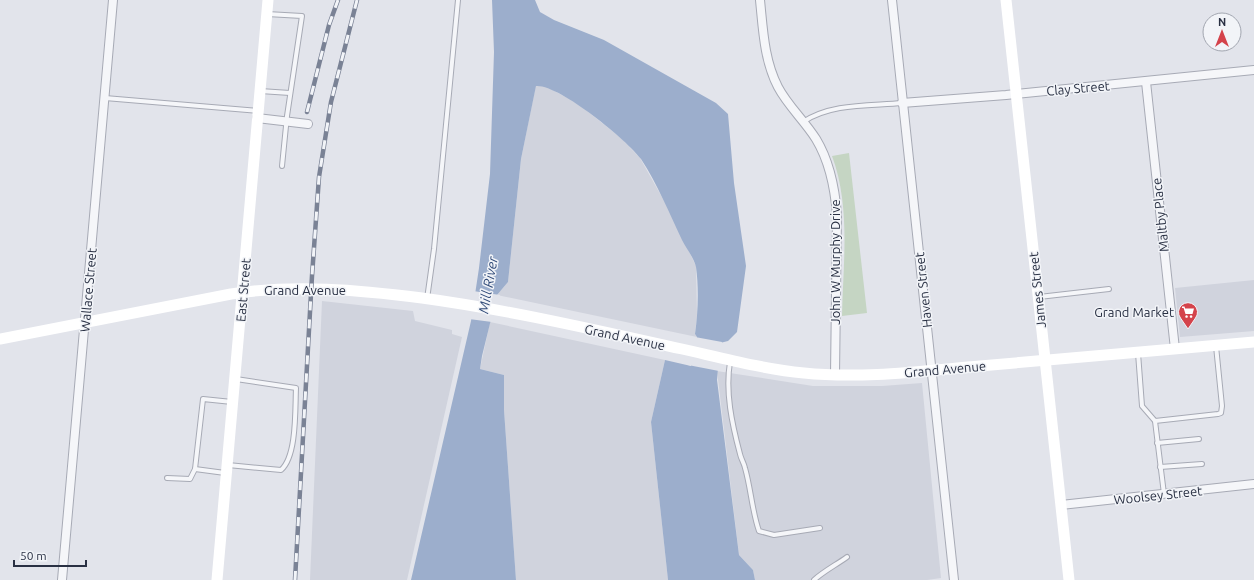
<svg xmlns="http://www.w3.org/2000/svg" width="1254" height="580" font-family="Ubuntu,sans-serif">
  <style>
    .built { fill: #d0d3dd }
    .green { fill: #c5d5c3 }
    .water { fill: #9caecc }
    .pier { fill: #e2e4eb }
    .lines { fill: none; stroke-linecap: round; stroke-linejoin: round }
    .lane-casing { stroke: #a7aab5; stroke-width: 6 }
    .street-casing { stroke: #a7aab5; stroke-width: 10 }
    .lane { stroke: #f5f6f9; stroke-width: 4 }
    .street { stroke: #f5f6f9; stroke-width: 8 }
    .secondary { stroke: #fff; stroke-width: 11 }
    .rail-casing { stroke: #7a8295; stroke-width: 4.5 }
    .rail { stroke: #f2f4f8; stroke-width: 3; stroke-dasharray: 9; stroke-linecap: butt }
    .labels { text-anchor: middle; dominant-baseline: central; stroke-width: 3; stroke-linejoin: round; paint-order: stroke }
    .street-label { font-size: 13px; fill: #293043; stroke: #f2f4f8 }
    .poi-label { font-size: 13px; fill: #293043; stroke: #f2f4f8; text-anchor: end }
    .water-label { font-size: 14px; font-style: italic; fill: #314b79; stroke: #f2f4f8 }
  </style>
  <rect width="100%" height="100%" fill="#e2e4eb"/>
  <!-- built -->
  <g class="built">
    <polygon points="536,85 543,85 577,103 621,138 640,158 668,208 696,266 697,315 695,334 697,337 497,295 508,282 521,159"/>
    <polygon points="1254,280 1254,331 1180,337 1175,288"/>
    <polygon points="322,301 413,311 415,321 452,330 452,334 462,337 407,580 310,580"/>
    <polygon points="490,322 665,360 651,422 668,580 516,580 504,410 504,375 480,369"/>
    <polygon points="717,371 813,386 882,386 922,383 941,578 927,580 755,580 753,570 739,555"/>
  </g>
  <!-- green -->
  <path class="green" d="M849,153L867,313L842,316C843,263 851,207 832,156Z"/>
  <!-- water -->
  <path class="water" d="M492,0H535L540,12L554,20L604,40L716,103L728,114L734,183L746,266L737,332L728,341L720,343L717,380L739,555L753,570L755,580H668L651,422L665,360L691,366L697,337L695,334C698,313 699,288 696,267C694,258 686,248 682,240C669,213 658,185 641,159C627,140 559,84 536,86L521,159L508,282L497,295L482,356L480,369L504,375V410L516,580H411L471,321L479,268L490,174L494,52Z"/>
  <!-- pier -->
  <g class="pier">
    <polygon points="473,291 500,295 492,322 469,319"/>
    <polygon points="695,337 722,342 719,371 688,365"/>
  </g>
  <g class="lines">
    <!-- lane casing -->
    <g class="lane-casing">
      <g id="lane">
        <polyline points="267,14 302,16 287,116 282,166"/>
        <polyline points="260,91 290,93"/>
        <polyline points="105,98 258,111"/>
        <path d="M803,122C831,103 870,106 902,103"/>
        <polyline points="1039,297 1109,289"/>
        <polyline points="427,299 434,249 458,0"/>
        <polyline points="1138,353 1142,406 1155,421 1218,414 1221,413 1222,406 1216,346"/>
        <path d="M730,362C725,392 732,424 740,454C741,459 744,463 745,468C751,489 752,511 759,531L774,535L820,528"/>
        <polyline points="1155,421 1164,494"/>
        <polyline points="1157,443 1199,439"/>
        <path d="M228,465L281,470C297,456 295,410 296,388L236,379"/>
        <polyline points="1160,467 1202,464"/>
        <polyline points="195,469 225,473"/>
        <polyline points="167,478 190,479 195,469 203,399 232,402"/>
        <path d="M814,580C824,571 836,565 847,557"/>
      </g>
    </g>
    <!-- street casing -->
    <g class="street-casing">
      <g id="street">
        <path d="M760,0C763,29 764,60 778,87C788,106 804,120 816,139C830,162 835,189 837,215L835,375"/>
        <polyline points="892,0 954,580"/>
        <polyline points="1146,82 1175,349"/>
        <polyline points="902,103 1006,95 1254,70"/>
        <polyline points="257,118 308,124"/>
        <polyline points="1061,505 1254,484"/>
        <polyline points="62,580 113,0"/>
      </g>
    </g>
    <!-- lane -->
    <use href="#lane" class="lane"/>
    <!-- street -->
    <use href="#street" class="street"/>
    <!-- secondary -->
    <g class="secondary">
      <polyline points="1006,0 1069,580"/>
      <path d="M0,339L231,294C294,284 359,290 422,298C510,310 595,330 682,349C722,358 763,369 804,373C862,379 922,371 980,366C1071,358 1163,350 1254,342"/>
      <polyline points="217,580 268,0"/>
    </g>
    <!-- rail casing -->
    <g class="rail-casing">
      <g id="rail">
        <polyline points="307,112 329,25 338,0"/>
        <polyline points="295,580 312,276 319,177 331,102 357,0"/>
      </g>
    </g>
    <!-- rail -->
    <use href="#rail" class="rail"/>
  </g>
  <!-- icons -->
  <defs>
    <g id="supermarket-pin" transform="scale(1)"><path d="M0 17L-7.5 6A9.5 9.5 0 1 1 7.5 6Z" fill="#d4434b" stroke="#f2f4f8"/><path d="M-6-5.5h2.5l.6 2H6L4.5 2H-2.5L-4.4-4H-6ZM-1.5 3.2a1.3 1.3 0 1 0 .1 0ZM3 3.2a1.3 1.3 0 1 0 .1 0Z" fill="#fff"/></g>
  </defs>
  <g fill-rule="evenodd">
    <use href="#supermarket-pin" x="1188" y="312"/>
  </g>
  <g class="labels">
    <!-- street labels -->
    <g class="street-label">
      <text transform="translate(1078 88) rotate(-5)">Clay Street</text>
      <text transform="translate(1160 215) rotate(-96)">Maltby Place</text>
      <text transform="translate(835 262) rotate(-90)">John W Murphy Drive</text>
      <text transform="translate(88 290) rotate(-85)">Wallace Street</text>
      <text transform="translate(243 290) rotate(-85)">East Street</text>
      <text x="305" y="290">Grand Avenue</text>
      <text transform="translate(923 290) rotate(-96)">Haven Street</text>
      <text transform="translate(1037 290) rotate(-96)">James Street</text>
      <text transform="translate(625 337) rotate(12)">Grand Avenue</text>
      <text transform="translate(945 369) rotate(-5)">Grand Avenue</text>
      <text transform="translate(1158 495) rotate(-6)">Woolsey Street</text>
    </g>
    <!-- poi labels -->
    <g class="poi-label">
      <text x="1174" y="312">Grand Market</text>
    </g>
    <!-- water labels -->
    <g class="water-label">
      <text transform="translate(488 285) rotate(-80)">Mill River</text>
    </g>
  </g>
  <!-- north arrow -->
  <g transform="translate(1222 32)"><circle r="19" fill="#f2f4f8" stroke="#a2a6b0"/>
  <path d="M0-3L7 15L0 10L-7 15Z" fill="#d4434b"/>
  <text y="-6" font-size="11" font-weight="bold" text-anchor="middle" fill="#293043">N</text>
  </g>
  <!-- scale -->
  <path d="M14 560v6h72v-6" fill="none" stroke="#293043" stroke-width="2"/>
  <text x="20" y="560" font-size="12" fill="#293043" stroke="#f2f4f8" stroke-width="3" paint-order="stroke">50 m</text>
</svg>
